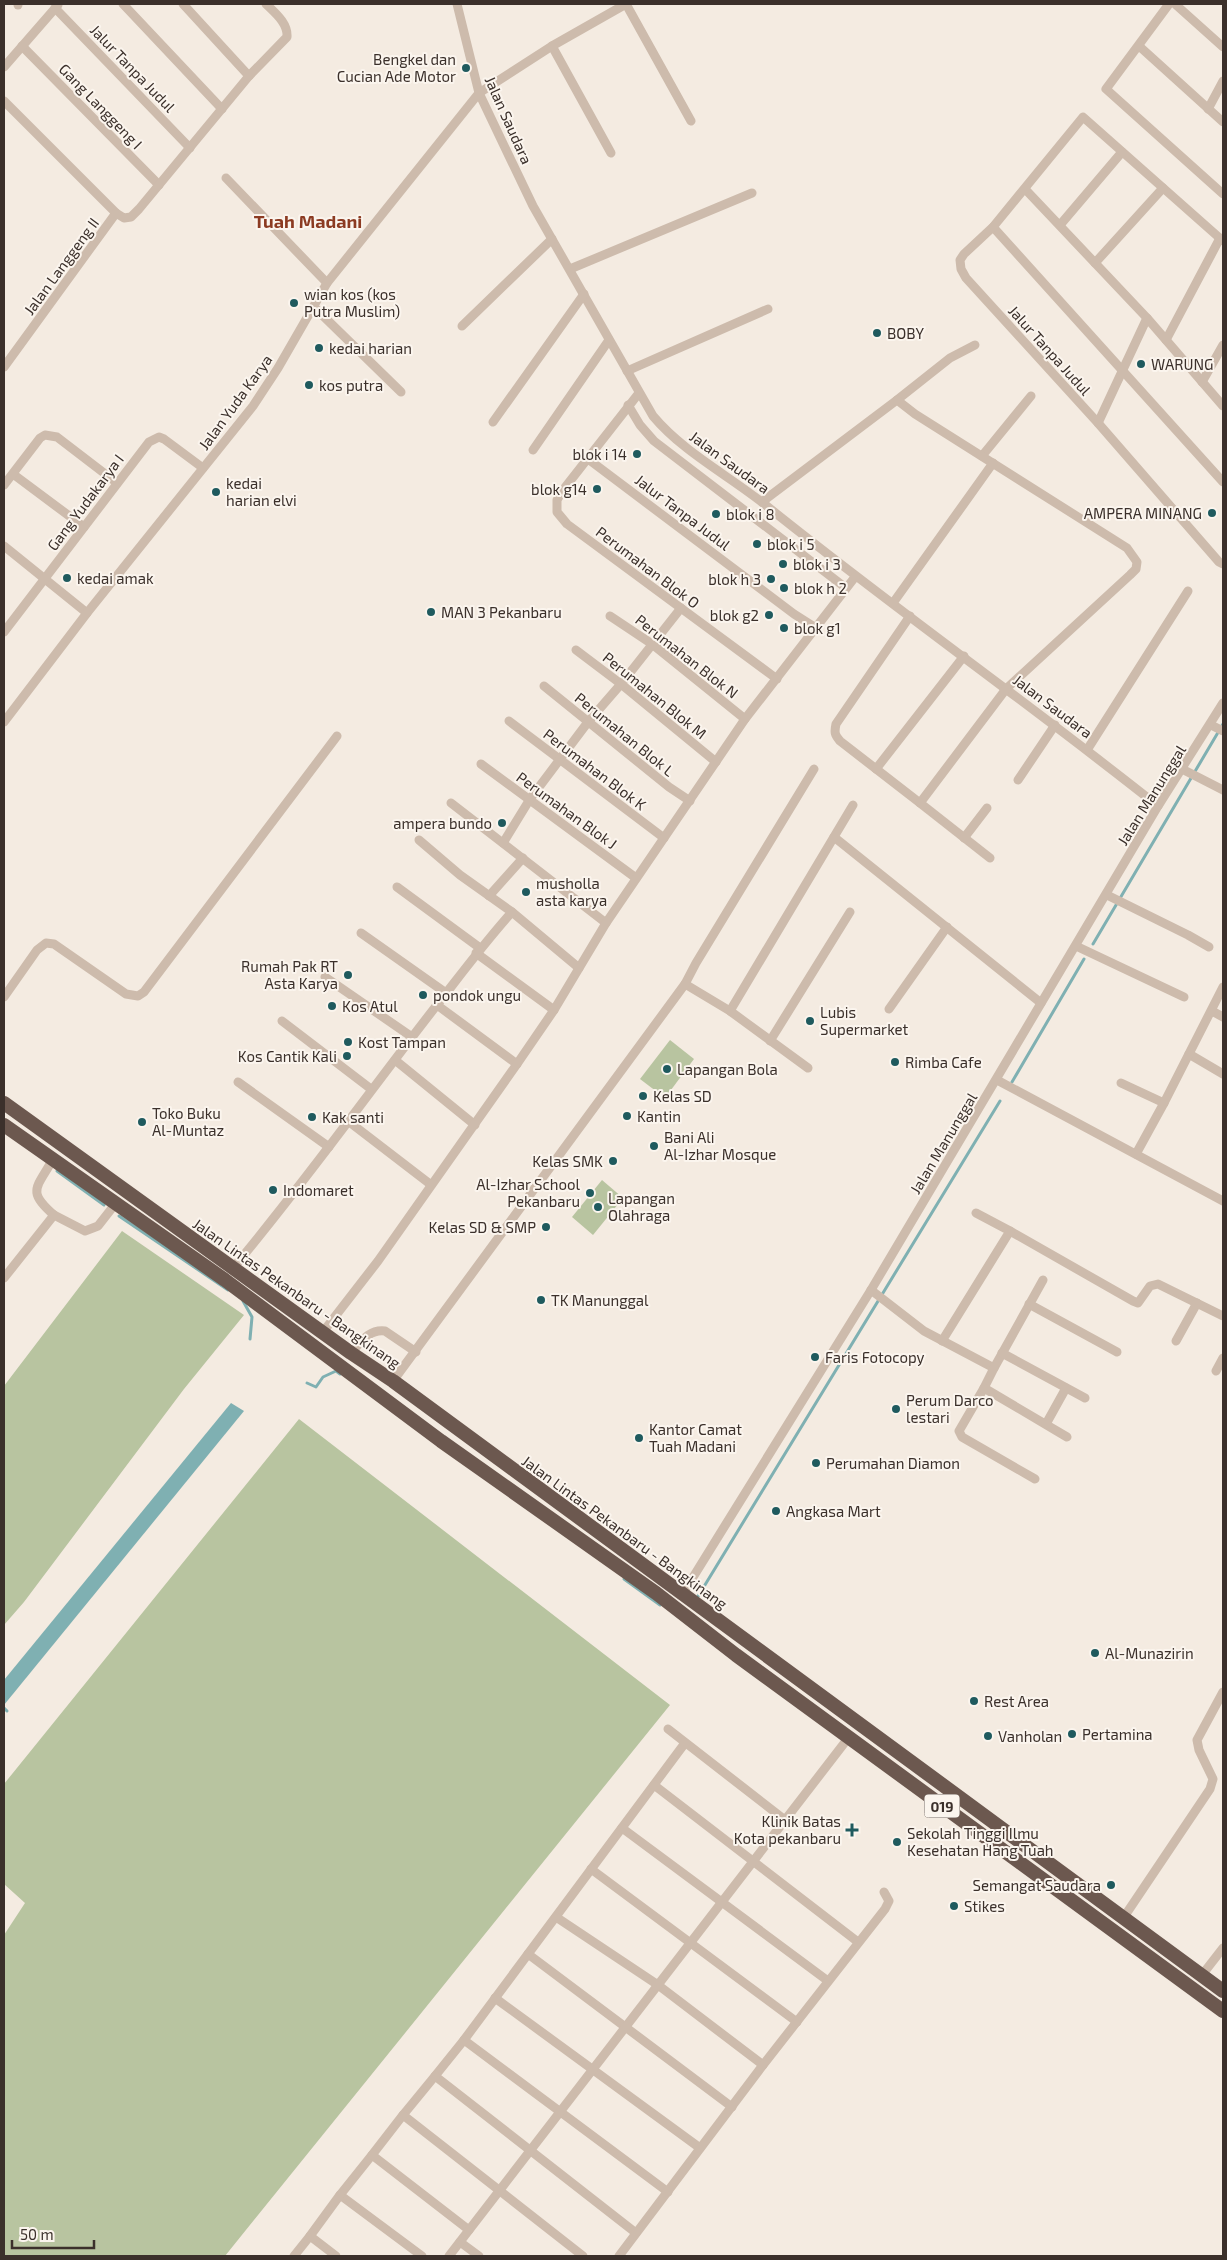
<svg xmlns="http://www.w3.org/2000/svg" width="1227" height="2260" font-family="'Exo 2',sans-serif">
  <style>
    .green { fill: #b8c4a0 }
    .water { fill: #7fb0b2 }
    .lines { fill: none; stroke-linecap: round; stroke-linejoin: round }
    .stream { stroke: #7fb0b2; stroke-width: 3 }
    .minor { stroke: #cdbbac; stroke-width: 9 }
    .trunk { stroke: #6c584f; stroke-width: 14 }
    .poi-dot { fill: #1f5a5e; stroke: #fbf5ee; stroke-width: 2 }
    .labels { text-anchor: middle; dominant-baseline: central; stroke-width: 4; stroke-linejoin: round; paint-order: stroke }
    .shield { fill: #fbf5ee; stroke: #756b66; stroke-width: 1 }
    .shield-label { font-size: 14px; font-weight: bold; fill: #3b302b }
    .poi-label { font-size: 15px; fill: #3b302b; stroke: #fbf5ee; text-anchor: start }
    .street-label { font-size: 15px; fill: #3b302b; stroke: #fbf5ee }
    .quarter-label { font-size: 18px; font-weight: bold; fill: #8c3b22; stroke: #fbf5ee }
  </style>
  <rect width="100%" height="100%" fill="#f4ebe1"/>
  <!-- green -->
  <g class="green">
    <polygon points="670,1040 694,1059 665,1098 640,1079"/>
    <polygon points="602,1180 623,1198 593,1235 572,1217"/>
    <polygon points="122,1231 244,1315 184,1389 24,1602 4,1625 4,1386"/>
    <polygon points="299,1419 670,1705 225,2256 4,2256 4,1935 25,1903 4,1884 4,1784"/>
  </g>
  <!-- water -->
  <polygon class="water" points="231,1403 244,1411 4,1705 4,1680"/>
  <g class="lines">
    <!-- stream -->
    <g class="stream">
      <polyline points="1093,944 1223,724"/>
      <polyline points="1012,1082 1084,959"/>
      <polyline points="57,1171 104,1205"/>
      <polyline points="119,1216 228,1290"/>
      <polyline points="243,1301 252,1317 250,1339"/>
      <polyline points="307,1383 316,1387 323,1377 336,1371 340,1374"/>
      <polyline points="624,1579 660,1605"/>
      <polyline points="697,1598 1000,1101"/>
      <polyline points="4,1708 7,1711"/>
    </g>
    <!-- minor -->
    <g class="minor">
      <polyline points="18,4 18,5"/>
      <polyline points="123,4 222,109"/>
      <polyline points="183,4 249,76"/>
      <path d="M457,4L479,93L509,156L533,206L653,416C684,453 730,476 768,507C896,610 1030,704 1158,806"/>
      <polyline points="626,4 691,121"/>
      <polyline points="1169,4 1106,89 1223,194"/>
      <polyline points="1175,4 1223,47"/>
      <polyline points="55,8 190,148"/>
      <polyline points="22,46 159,185"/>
      <polyline points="552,46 611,153"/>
      <polyline points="1139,46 1223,122"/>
      <polyline points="4,67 58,5"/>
      <polyline points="4,101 116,213 4,367"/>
      <polyline points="1208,109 1223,81"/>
      <polyline points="226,178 327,283"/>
      <polyline points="1025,189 1147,318 1223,406"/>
      <path d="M116,213L124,218L131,217L139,209L249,76L287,37C288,23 275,13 266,4"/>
      <polyline points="1060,225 1122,152"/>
      <polyline points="993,227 1223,482"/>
      <polyline points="1223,241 1083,117 993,227 964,254 960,260 961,269 966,278 1098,423 1219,562 1223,564"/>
      <polyline points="1095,263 1163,188"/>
      <polyline points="570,269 752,193"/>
      <polyline points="314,307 401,392"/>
      <polyline points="462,326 552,239"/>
      <polyline points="1166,340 1220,238"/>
      <polyline points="627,371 768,309"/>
      <polyline points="1202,382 1223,345"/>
      <polyline points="639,393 563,490 557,500 557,512 567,524 777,679"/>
      <polyline points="897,400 950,358 975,345"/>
      <polyline points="628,405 640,425 654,441 846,588"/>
      <polyline points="493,422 584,294"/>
      <polyline points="1098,423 1147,318"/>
      <polyline points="533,450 609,340"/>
      <polyline points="982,456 1031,396"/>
      <polyline points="588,459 794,614 816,628"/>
      <polyline points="13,474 84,527"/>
      <polyline points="4,485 40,438 45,435 57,437 117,483"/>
      <path d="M762,502L897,400L915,414L1127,548L1137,562L1136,569L1130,575L1006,689L920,803L840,741C835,735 834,733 836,724L910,616"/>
      <polyline points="4,546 87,613"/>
      <polyline points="893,603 993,463"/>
      <polyline points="610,616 652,644 745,719"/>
      <polyline points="4,632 149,442 159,437 164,439 203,468"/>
      <polyline points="576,650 621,684 716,762"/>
      <polyline points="544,686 669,787 690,801"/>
      <polyline points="509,721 664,838"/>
      <polyline points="4,722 87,613 253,406 278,368 327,283 479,93 552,46 626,4"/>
      <polyline points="1211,725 1223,731"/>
      <polyline points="1087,750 1188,591"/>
      <polyline points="481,764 636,878"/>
      <polyline points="876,769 964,656"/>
      <polyline points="1182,769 1223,790"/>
      <polyline points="1018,780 1055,725"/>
      <polyline points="451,803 606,923"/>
      <polyline points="920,803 990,858"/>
      <polyline points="834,837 1041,1003"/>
      <polyline points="964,838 987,808"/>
      <polyline points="503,843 530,799 588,722 621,684 681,608"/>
      <polyline points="397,887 480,948"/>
      <polyline points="1107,895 1188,935 1209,947"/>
      <polyline points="489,896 523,858"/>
      <polyline points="512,912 579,968"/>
      <polyline points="361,933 446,993"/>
      <polyline points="1076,946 1184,997"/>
      <polyline points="476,953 554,1010"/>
      <polyline points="325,977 412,1037"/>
      <polyline points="4,997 37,950 46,943 54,944 126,994 138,996 144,992 337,736"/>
      <polyline points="437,1005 517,1064"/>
      <polyline points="889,1009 947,927"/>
      <polyline points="730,1011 853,805"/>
      <polyline points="1212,1011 1223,1017"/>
      <polyline points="282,1021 371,1089"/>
      <polyline points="770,1041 850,912"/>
      <polyline points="1189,1054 1223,1074"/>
      <polyline points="395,1060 475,1125"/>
      <polyline points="808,1068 730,1011 685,984 696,963 814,769"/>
      <polyline points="997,1080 1223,1201"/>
      <polyline points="238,1082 329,1147"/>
      <polyline points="1121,1083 1164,1103"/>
      <polyline points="348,1121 430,1184"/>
      <polyline points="1136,1154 1164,1103 1223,987"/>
      <path d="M53,1159C37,1188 26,1191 54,1215"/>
      <polyline points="1010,1231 1133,1301 1138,1303 1150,1286 1158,1284 1223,1316"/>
      <path d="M233,1268C303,1185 366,1096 433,1010C459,977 484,943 512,912L460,875L419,840"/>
      <polyline points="4,1278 54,1215 85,1231 98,1226 116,1203"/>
      <polyline points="871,1290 924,1331 994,1368 1043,1280"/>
      <polyline points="1029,1304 1117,1352"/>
      <polyline points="323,1332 378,1261 517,1064 554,1010 606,923 745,719 855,577"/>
      <polyline points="942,1341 1010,1231 976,1213"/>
      <polyline points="1176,1341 1197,1303"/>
      <path d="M351,1353C361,1342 369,1329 385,1331L416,1352"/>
      <polyline points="1002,1353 1085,1398"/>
      <polyline points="994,1368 984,1388 959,1431 962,1437 1035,1479"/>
      <polyline points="1216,1371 1223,1358"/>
      <polyline points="393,1381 685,984"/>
      <polyline points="984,1388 1067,1437"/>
      <polyline points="1046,1424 1066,1388"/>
      <polyline points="682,1595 871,1290 1158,806 1223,703"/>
      <polyline points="668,1729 785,1820"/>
      <polyline points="685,1743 528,1954 732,2107"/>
      <polyline points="654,1785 858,1942"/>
      <polyline points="622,1828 828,1981"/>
      <polyline points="591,1869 797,2022"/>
      <polyline points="556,1917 658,1985 763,2065"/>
      <polyline points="1124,1917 1210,1789 1213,1779 1199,1750 1197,1740 1223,1692"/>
      <polyline points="528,1954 464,2040 668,2192"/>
      <polyline points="1202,1975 1223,1948"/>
      <polyline points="495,1998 700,2148"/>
      <polyline points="464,2040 435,2076 636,2233"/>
      <polyline points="403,2115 435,2076"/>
      <polyline points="372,2155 340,2195 422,2256"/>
      <polyline points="469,2230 372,2155 403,2115 583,2256"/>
      <polyline points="460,2242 479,2256"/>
      <polyline points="294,2256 310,2236"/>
      <polyline points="336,2256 310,2236 340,2195"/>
      <polyline points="449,2256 849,1737"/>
      <polyline points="619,2256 763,2065 885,1909 889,1901 884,1892"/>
    </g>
    <!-- trunk -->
    <g class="trunk">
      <polyline points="4,1103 351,1353 393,1381 1223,1991"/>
      <polyline points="4,1125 225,1280 441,1441 656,1593 736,1655 1223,2011"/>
    </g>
  </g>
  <!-- markers -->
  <g class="poi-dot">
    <circle cx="466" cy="68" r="5"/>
    <circle cx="294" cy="303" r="5"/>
    <circle cx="877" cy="333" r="5"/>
    <circle cx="319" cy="348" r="5"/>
    <circle cx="1141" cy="364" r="5"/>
    <circle cx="309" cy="385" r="5"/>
    <circle cx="637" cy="454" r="5"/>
    <circle cx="597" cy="489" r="5"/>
    <circle cx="216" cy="492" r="5"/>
    <circle cx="1212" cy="513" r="5"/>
    <circle cx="716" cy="514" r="5"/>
    <circle cx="757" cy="544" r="5"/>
    <circle cx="783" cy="564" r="5"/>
    <circle cx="67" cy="578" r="5"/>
    <circle cx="771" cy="579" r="5"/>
    <circle cx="784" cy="588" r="5"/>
    <circle cx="431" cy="612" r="5"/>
    <circle cx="769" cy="615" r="5"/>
    <circle cx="784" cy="628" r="5"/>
    <circle cx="502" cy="823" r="5"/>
    <circle cx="526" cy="892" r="5"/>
    <circle cx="348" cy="975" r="5"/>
    <circle cx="423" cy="995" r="5"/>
    <circle cx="332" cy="1006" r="5"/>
    <circle cx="810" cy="1021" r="5"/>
    <circle cx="348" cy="1042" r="5"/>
    <circle cx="347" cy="1056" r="5"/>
    <circle cx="895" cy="1062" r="5"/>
    <circle cx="667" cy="1069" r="5"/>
    <circle cx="643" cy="1096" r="5"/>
    <circle cx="627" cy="1116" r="5"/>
    <circle cx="312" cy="1117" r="5"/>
    <circle cx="142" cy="1122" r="5"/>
    <circle cx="654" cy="1146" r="5"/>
    <circle cx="613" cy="1161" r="5"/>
    <circle cx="273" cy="1190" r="5"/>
    <circle cx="590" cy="1193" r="5"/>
    <circle cx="598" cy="1207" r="5"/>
    <circle cx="546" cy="1227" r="5"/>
    <circle cx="541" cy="1300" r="5"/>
    <circle cx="815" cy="1357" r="5"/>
    <circle cx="896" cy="1409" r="5"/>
    <circle cx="639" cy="1438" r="5"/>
    <circle cx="816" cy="1463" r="5"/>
    <circle cx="776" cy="1511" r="5"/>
    <circle cx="1095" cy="1653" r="5"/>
    <circle cx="974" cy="1701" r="5"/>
    <circle cx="1072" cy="1734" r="5"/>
    <circle cx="988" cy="1736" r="5"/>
    <path d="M849.5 1822.5h5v5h5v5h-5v5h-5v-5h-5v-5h5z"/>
    <circle cx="897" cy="1842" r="5"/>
    <circle cx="1111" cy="1885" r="5"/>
    <circle cx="954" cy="1906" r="5"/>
  </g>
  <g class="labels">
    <!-- shield labels -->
    <rect class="shield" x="924.5" y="1794.5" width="35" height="23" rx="4"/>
    <g class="shield-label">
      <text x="942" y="1806">019</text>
    </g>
    <!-- poi labels -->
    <g class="poi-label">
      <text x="456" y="59" text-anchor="end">Bengkel dan<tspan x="456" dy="17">Cucian Ade Motor</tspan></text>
      <text x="304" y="294">wian kos (kos<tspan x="304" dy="17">Putra Muslim)</tspan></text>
      <text x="887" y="333">BOBY</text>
      <text x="329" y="348">kedai harian</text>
      <text x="1151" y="364">WARUNG</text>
      <text x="319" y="385">kos putra</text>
      <text x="627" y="454" text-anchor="end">blok i 14</text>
      <text x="226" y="483">kedai<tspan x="226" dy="17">harian elvi</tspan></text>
      <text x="587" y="489" text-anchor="end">blok g14</text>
      <text x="1202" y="513" text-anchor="end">AMPERA MINANG</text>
      <text x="726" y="514">blok i 8</text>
      <text x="767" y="544">blok i 5</text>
      <text x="793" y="564">blok i 3</text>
      <text x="77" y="578">kedai amak</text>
      <text x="761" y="579" text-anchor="end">blok h 3</text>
      <text x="794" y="588">blok h 2</text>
      <text x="441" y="612">MAN 3 Pekanbaru</text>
      <text x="759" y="615" text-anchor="end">blok g2</text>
      <text x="794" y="628">blok g1</text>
      <text x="492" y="823" text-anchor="end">ampera bundo</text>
      <text x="536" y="883">musholla<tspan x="536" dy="17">asta karya</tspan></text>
      <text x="338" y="966" text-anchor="end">Rumah Pak RT<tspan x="338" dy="17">Asta Karya</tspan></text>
      <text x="433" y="995">pondok ungu</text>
      <text x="342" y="1006">Kos Atul</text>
      <text x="820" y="1012">Lubis<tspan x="820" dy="17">Supermarket</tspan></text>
      <text x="358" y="1042">Kost Tampan</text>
      <text x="337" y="1056" text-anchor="end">Kos Cantik Kali</text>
      <text x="905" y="1062">Rimba Cafe</text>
      <text x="677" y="1069">Lapangan Bola</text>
      <text x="653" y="1096">Kelas SD</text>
      <text x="152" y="1113">Toko Buku<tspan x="152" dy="17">Al-Muntaz</tspan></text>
      <text x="637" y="1116">Kantin</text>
      <text x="322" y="1117">Kak santi</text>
      <text x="664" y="1137">Bani Ali<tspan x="664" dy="17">Al-Izhar Mosque</tspan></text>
      <text x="603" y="1161" text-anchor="end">Kelas SMK</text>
      <text x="580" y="1184" text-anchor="end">Al-Izhar School<tspan x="580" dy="17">Pekanbaru</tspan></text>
      <text x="283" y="1190">Indomaret</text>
      <text x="608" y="1198">Lapangan<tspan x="608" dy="17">Olahraga</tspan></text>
      <text x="536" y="1227" text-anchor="end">Kelas SD &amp; SMP</text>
      <text x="551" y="1300">TK Manunggal</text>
      <text x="825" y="1357">Faris Fotocopy</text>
      <text x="906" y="1400">Perum Darco<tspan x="906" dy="17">lestari</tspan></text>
      <text x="649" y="1429">Kantor Camat<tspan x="649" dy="17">Tuah Madani</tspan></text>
      <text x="826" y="1463">Perumahan Diamon</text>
      <text x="786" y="1511">Angkasa Mart</text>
      <text x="1105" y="1653">Al-Munazirin</text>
      <text x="984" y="1701">Rest Area</text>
      <text x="1082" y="1734">Pertamina</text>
      <text x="998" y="1736">Vanholan</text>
      <text x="841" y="1821" text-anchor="end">Klinik Batas<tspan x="841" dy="17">Kota pekanbaru</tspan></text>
      <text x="907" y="1833">Sekolah Tinggi Ilmu<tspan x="907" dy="17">Kesehatan Hang Tuah</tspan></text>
      <text x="1101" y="1885" text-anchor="end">Semangat Saudara</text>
      <text x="964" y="1906">Stikes</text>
    </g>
    <!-- street labels -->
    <g class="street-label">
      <text transform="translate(133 68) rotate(46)">Jalur Tanpa Judul</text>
      <text transform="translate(101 106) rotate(46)">Gang Langgeng I</text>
      <text transform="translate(509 120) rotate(66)">Jalan Saudara</text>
      <text transform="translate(61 266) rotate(-54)">Jalan Langgeng II</text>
      <text transform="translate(1050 350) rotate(48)">Jalur Tanpa Judul</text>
      <text transform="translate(235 402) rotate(-54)">Jalan Yuda Karya</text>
      <text transform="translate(730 462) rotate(36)">Jalan Saudara</text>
      <text transform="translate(85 502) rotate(-53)">Gang Yudakarya I</text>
      <text transform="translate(683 512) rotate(37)">Jalur Tanpa Judul</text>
      <text transform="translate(648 567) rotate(37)">Perumahan Blok O</text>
      <text transform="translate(687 656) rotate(38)">Perumahan Blok N</text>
      <text transform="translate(655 695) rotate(39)">Perumahan Blok M</text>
      <text transform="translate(1053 706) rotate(37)">Jalan Saudara</text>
      <text transform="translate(625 734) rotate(39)">Perumahan Blok L</text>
      <text transform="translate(595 769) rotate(37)">Perumahan Blok K</text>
      <text transform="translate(1151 795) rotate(-58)">Jalan Manunggal</text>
      <text transform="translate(567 810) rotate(36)">Perumahan Blok J</text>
      <text transform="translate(943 1143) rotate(-59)">Jalan Manunggal</text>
      <text transform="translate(297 1293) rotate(35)">Jalan Lintas Pekanbaru - Bangkinang</text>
      <text transform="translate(625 1532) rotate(36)">Jalan Lintas Pekanbaru - Bangkinang</text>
    </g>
    <!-- quarter labels -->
    <g class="quarter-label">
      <text x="308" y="221">Tuah Madani</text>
    </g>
  </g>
  <!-- border -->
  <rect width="1227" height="2260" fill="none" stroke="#3b302b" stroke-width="10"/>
  <!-- scale -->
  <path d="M12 2240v8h82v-8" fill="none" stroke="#3b302b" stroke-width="2.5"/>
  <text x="20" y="2240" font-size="15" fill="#3b302b" stroke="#fbf5ee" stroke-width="4" paint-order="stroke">50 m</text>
</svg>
